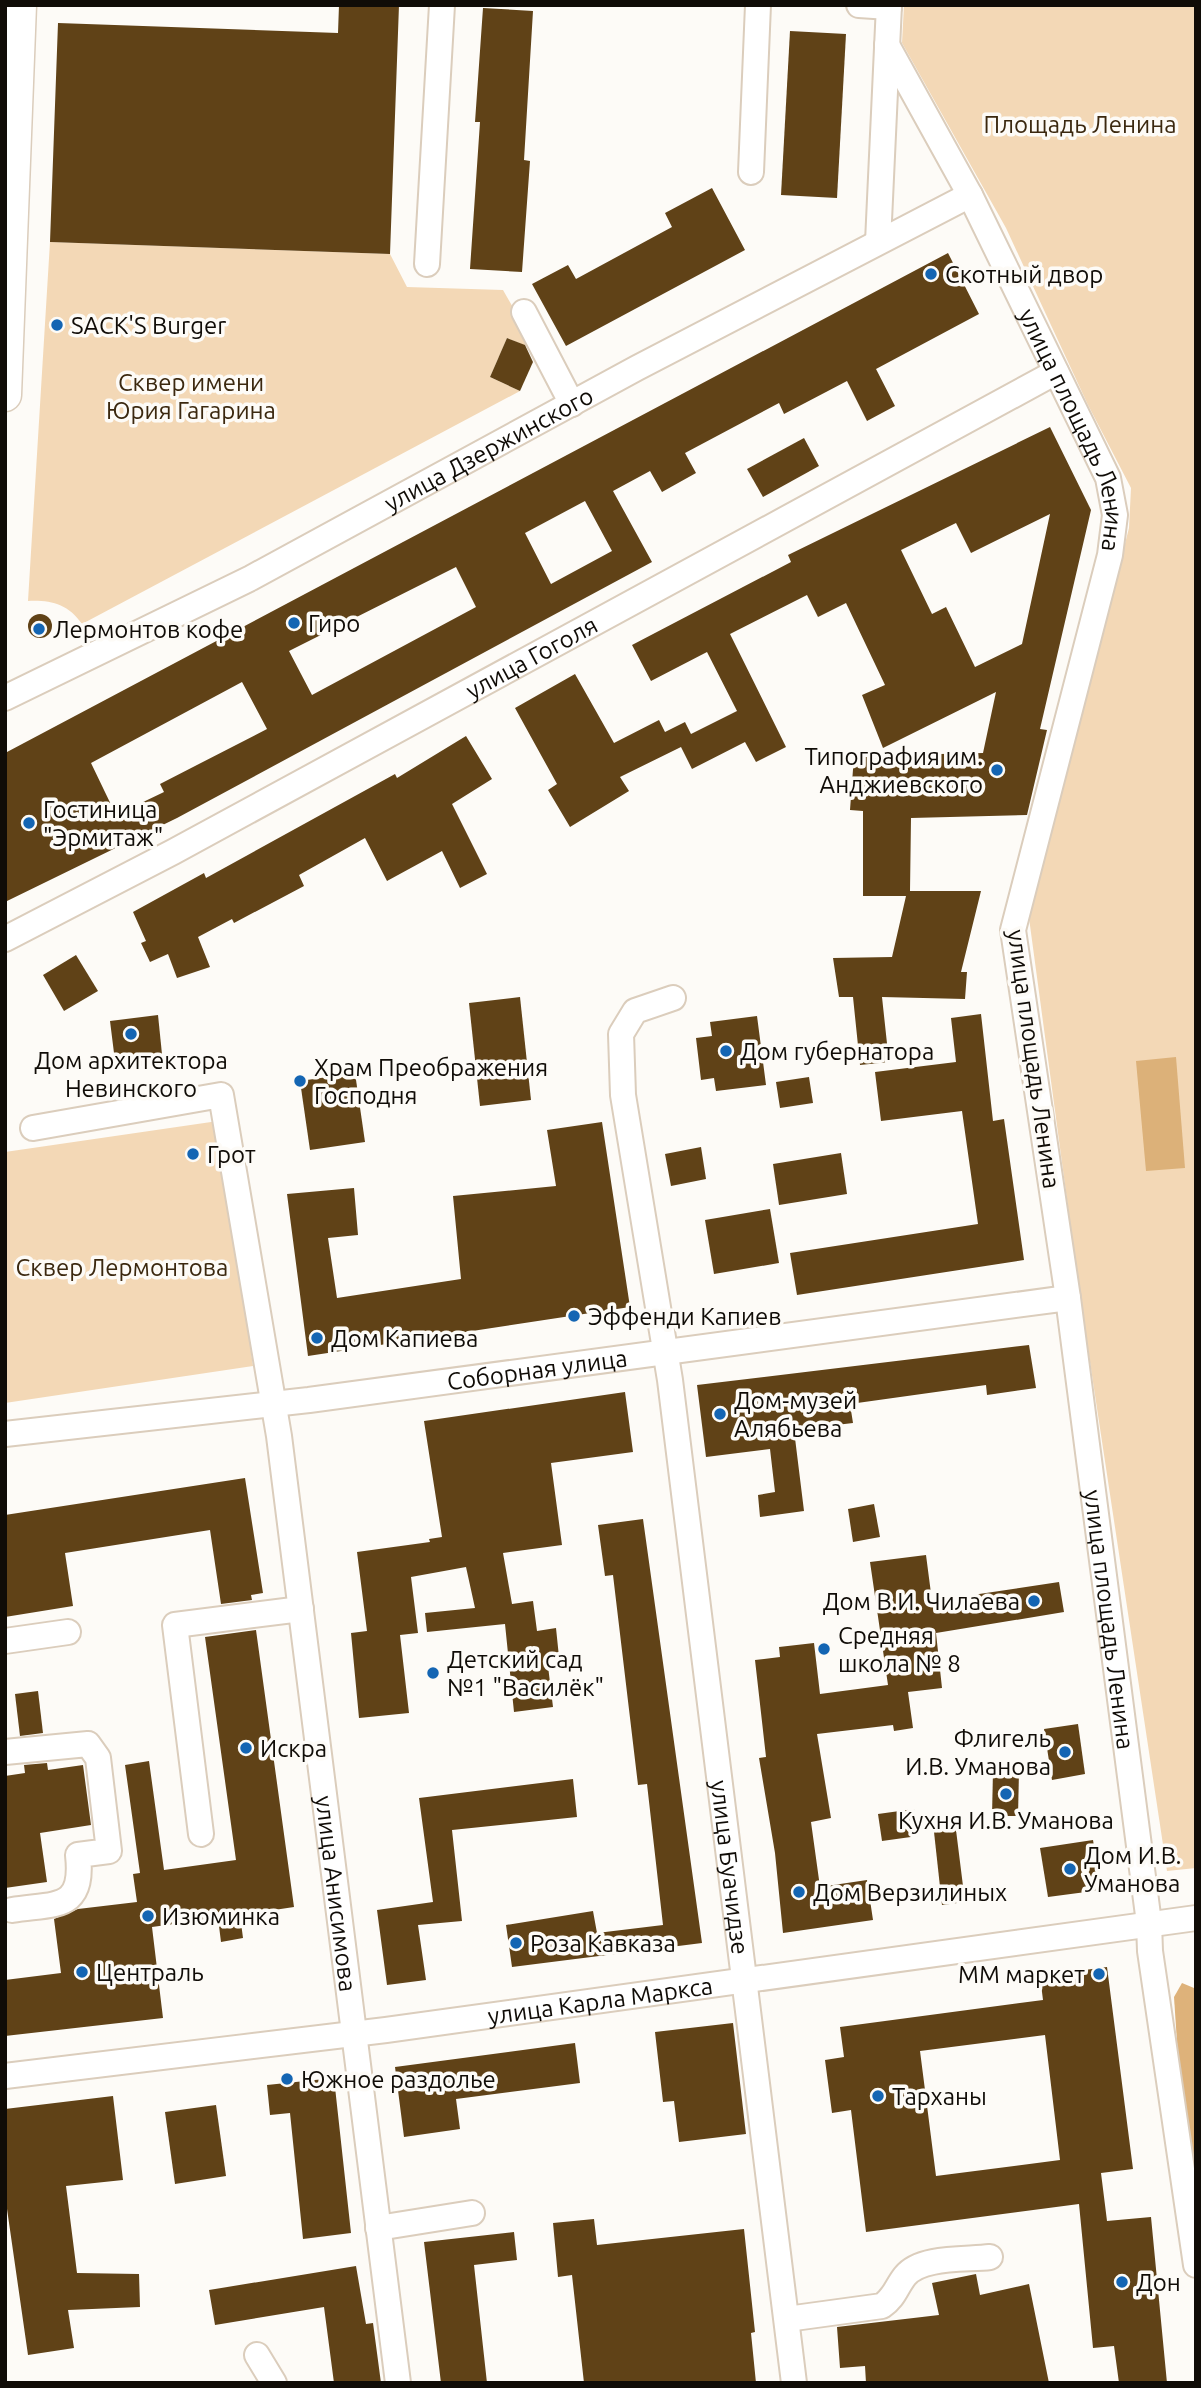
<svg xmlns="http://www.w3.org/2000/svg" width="1201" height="2388" font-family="Ubuntu,sans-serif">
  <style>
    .green { fill: #f3d8b6 }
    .forest { fill: #deb27a }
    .water { fill: #dcb179 }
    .building { fill: #604217; fill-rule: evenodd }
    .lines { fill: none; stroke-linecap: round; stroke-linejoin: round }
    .minor-casing { stroke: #dbcdbc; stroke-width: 28 }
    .major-casing { stroke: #dbcdbc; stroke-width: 35 }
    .minor { stroke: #fff; stroke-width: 24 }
    .major { stroke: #fff; stroke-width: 32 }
    .poi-dot { fill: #1465b3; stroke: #fdfbf7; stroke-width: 2.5 }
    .labels { text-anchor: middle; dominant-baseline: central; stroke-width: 7; stroke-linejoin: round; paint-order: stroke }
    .park-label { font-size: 24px; fill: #3b280f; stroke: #fdfbf7 }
    .poi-label { font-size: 24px; fill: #100c07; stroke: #fdfbf7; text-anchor: start }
    .street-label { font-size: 24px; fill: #100c07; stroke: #fdfbf7 }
  </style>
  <rect width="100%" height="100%" fill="#fdfbf7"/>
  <!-- green -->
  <g class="green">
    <polygon points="904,5 1196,5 1196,1868 1167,1871 1080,1296 1029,918 1129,528 1131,488 1088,405 1006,228 902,43"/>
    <path d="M50,242L390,254L407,287L503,290L538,351L507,338L490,377L520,391L82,624C68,604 51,600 28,601Z"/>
    <polygon points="218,1121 253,1366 5,1403 5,1152"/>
  </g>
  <!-- forest -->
  <polygon class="forest" points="1182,1983 1194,1988 1196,1996 1196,2189 1185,2161 1174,1997"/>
  <!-- water -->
  <polygon class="water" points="1176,1057 1185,1168 1146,1171 1136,1061"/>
  <!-- building -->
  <g class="building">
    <polygon points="339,5 399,5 390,254 50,242 58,23 338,33"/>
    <polygon points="483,8 533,11 524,160 530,161 522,272 470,269 480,122 475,122"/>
    <polygon points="790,31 846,34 837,198 781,195"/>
    <polygon points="712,188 745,250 566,346 532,284 568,265 576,279 672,227 665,213"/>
    <path d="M948,253L979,314L876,369L895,406L867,421L847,381L784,414L779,403L685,453L696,473L662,492L650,471L613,491L652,562L177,818L5,902L7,752ZM585,501L612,551L551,584L525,533ZM456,567L476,607L312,695L289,651ZM242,682L267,729L160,784L164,792L116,815L91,763Z"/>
    <polygon points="507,338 525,345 533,362 520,391 490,377"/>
    <path d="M1050,427L1091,510L1040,729L1047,730L1027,815L911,818L910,891H981L961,972H967L965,999L882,997L889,1062L860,1065L853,997H839L833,958L892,957L906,896H863V811L850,810L854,756L983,753L996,692L883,748L862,695L885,685L846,603L818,617L807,595L730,634L786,747L756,762L745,742L692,769L681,747L620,777L629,791L570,827L548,790L557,784L515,708L575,674L614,743L659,720L665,732L685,722L691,734L737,711L707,652L651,681L632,645L791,562L788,555ZM1050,514L1022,644L975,667L946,607L932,614L901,550L956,523L971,553Z"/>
    <polygon points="804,438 819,466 763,497 747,469"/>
    <circle cx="40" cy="626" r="12"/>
    <polygon points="466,736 492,779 452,804 487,874 460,888 442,851 387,881 365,838 299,875 304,886 234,923 232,919 198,937 210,967 177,978 168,954 150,962 141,943 146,941 133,912 204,873 206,878 395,774 397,778"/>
    <polygon points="76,955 98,991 64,1011 43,975"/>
    <polygon points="520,997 531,1100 480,1106 469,1003"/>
    <polygon points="981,1014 993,1121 1004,1119 1024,1260 797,1295 790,1253 978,1224 962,1111 881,1121 875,1072 956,1062 951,1018"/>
    <polygon points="158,1015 163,1064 116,1069 110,1021"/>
    <polygon points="757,1016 766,1085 716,1091 714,1078 701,1080 696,1038 712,1036 710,1022"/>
    <polygon points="355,1073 365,1142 310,1150 300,1081"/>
    <polygon points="809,1077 813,1103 780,1108 776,1082"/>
    <polygon points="602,1122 630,1307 308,1356 287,1194 354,1188 358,1235 328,1238 337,1298 461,1279 453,1196 556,1186 547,1130"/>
    <polygon points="701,1147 706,1179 671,1186 665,1154"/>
    <polygon points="841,1153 847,1194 779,1205 773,1164"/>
    <polygon points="770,1209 779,1263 714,1274 705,1220"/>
    <polygon points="1029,1345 1036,1388 987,1395 986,1385 850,1404 853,1423 794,1430 804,1511 760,1517 758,1495 775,1492 770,1449 706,1457 697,1385"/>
    <polygon points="625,1392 633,1452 551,1463 562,1545 503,1553 512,1604 533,1601 537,1631 556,1628 559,1657 547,1658 553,1707 514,1712 505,1624 427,1632 425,1613 475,1608 466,1567 411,1577 418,1633 400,1635 409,1713 359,1718 351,1633 367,1631 357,1552 430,1542 429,1539 442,1537 424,1421"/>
    <polygon points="245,1478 263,1593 251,1595 252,1600 221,1604 210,1530 65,1553 73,1606 5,1617 5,1515"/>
    <polygon points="874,1504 880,1537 853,1542 848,1509"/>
    <polygon points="643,1519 702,1943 512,1967 506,1925 593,1911 597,1933 663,1925 647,1784 638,1785 613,1575 605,1576 598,1525"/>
    <polygon points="926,1555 932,1601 1059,1582 1064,1612 936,1633 942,1688 908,1692 913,1728 894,1731 893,1725 817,1734 831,1818 811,1822 820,1887 867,1880 873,1920 783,1933 775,1853 759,1758 766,1757 755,1660 780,1657 779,1647 814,1643 820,1694 888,1685 870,1562"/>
    <polygon points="256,1630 294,1907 240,1915 243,1938 221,1942 218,1918 152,1927 163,2018 5,2036 5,1980 61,1973 54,1919 78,1909 137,1902 133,1874 140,1873 125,1765 149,1761 164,1870 236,1860 205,1637"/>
    <polygon points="38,1691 43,1733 20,1736 15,1694"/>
    <polygon points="1078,1724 1085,1774 1052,1780 1044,1729"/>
    <polygon points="47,1763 48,1770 83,1765 91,1825 40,1833 47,1882 5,1888 5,1776 25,1773 24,1765"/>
    <polygon points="993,1771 1019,1771 1018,1816 992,1816"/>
    <polygon points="573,1779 577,1817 452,1830 462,1921 418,1925 426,1980 387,1985 377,1910 433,1902 419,1798"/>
    <polygon points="914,1809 918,1836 882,1841 878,1814"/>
    <polygon points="956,1830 965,1902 942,1905 934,1832"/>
    <polygon points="1093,1840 1101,1890 1048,1897 1040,1848"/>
    <path d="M1107,1967L1133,2169L1101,2173L1107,2221L1151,2217L1167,2383H1119L1114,2346L1093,2348L1079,2204L866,2232L851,2110L832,2113L825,2060L844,2057L840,2027L1043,2000L1040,1976ZM1045,2035L1060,2160L936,2176L920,2051Z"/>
    <polygon points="733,2023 746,2134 679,2142 674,2101 663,2102 655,2032"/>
    <polygon points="575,2043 580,2083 456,2099 460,2129 404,2137 395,2067"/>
    <polygon points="334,2078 351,2233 303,2239 290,2113 270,2115 267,2085"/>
    <polygon points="113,2096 123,2180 66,2186 77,2273 139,2274 140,2307 68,2310 74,2348 28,2355 5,2195 5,2109"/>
    <polygon points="216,2105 226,2176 175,2184 165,2112"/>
    <polygon points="594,2219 597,2245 744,2229 755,2332 751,2333 756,2383 584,2383 572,2275 558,2277 553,2223"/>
    <polygon points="514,2232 517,2260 474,2265 487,2383 441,2383 424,2242"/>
    <polygon points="356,2266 366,2324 373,2323 381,2383 334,2383 324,2307 215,2325 209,2290"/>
    <polygon points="976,2274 980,2295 1029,2284 1049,2383 866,2383 865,2366 840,2368 837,2327 939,2315 932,2283"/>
  </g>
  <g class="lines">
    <!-- minor casing -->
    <g class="minor-casing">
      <g id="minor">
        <polyline points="859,5 889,7"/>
        <path id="s1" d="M887,45L970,195L1108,478L1115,515L1110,555L1013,930L1068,1298L1149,1923L1150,1951L1196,2265"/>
        <polyline points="751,172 758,5"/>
        <polyline points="878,242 889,5"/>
        <polyline points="427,264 442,5"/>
        <polyline points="524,312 572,404"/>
        <path id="s2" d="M5,698L251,578L637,368L970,195"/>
        <path id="s3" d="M5,939L173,852L1056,372"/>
        <path id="s4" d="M673,998L635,1011L621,1034L623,1095L670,1380L794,2383"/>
        <path id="s5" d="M33,1128L221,1095L279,1436L398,2383"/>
        <path id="s6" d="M5,1434L309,1400L1068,1298"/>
        <polyline points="5,1641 68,1632"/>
        <path d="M5,1752L88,1744L98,1758L109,1851L78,1855C84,1911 56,1903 12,1910"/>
        <polyline points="201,1834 175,1625 301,1609"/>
        <path id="s7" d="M5,2076L386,2030L1196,1918"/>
        <polyline points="378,2228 472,2213"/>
        <path d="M787,2319L882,2306C895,2297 896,2287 905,2276C921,2256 966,2260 990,2257"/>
        <polyline points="257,2355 274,2383"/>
      </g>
    </g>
    <!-- major casing -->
    <g class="major-casing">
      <polyline id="major" points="5,395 20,5"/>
    </g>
    <!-- minor -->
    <use href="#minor" class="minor"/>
    <!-- major -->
    <use href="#major" class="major"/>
  </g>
  <!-- markers -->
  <g class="poi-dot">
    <circle cx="931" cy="274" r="7"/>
    <circle cx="57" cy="325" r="7"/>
    <circle cx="294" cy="623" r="7"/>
    <circle cx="39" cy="629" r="7"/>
    <circle cx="997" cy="770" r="7"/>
    <circle cx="29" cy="823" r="7"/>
    <circle cx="131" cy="1034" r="7"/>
    <circle cx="726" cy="1051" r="7"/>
    <circle cx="300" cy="1081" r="7"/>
    <circle cx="193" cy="1154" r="7"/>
    <circle cx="574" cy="1316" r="7"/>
    <circle cx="317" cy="1338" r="7"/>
    <circle cx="720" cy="1414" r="7"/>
    <circle cx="1034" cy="1601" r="7"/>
    <circle cx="824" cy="1649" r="7"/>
    <circle cx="433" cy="1673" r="7"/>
    <circle cx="246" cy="1748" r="7"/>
    <circle cx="1065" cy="1752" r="7"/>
    <circle cx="1006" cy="1794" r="7"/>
    <circle cx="1070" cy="1869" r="7"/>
    <circle cx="799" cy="1892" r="7"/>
    <circle cx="148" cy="1916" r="7"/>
    <circle cx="516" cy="1943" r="7"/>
    <circle cx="82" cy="1972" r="7"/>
    <circle cx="1099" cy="1974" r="7"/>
    <circle cx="287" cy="2079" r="7"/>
    <circle cx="878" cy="2096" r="7"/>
    <circle cx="1122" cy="2282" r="7"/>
  </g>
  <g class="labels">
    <!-- park labels -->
    <g class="park-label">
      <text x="1080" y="124">Площадь Ленина</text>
      <text x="191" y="382">Сквер имени<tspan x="191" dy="28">Юрия Гагарина</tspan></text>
      <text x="122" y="1267">Сквер Лермонтова</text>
    </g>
    <!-- poi labels -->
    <g class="poi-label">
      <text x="945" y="274">Скотный двор</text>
      <text x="71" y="325">SACK'S Burger</text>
      <text x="308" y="623">Гиро</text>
      <text x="53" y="629">Лермонтов кофе</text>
      <text x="983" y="756" text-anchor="end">Типография им.<tspan x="983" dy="28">Анджиевского</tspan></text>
      <text x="43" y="809">Гостиница<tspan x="43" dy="28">"Эрмитаж"</tspan></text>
      <text x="740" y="1051">Дом губернатора</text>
      <text x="131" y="1060" text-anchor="middle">Дом архитектора<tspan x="131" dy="28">Невинского</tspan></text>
      <text x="314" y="1067">Храм Преображения<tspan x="314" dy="28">Господня</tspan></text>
      <text x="207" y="1154">Грот</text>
      <text x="588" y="1316">Эффенди Капиев</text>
      <text x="331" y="1338">Дом Капиева</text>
      <text x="734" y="1400">Дом-музей<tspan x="734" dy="28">Алябьева</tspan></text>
      <text x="1020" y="1601" text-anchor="end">Дом В.И. Чилаева</text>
      <text x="838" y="1635">Средняя<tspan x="838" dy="28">школа № 8</tspan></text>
      <text x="447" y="1659">Детский сад<tspan x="447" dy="28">№1 "Василёк"</tspan></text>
      <text x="1051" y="1738" text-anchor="end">Флигель<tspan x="1051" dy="28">И.В. Уманова</tspan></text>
      <text x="260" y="1748">Искра</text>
      <text x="1006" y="1820" text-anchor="middle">Кухня И.В. Уманова</text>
      <text x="1084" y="1855">Дом И.В.<tspan x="1084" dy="28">Уманова</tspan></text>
      <text x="813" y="1892">Дом Верзилиных</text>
      <text x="162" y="1916">Изюминка</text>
      <text x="530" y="1943">Роза Кавказа</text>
      <text x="96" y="1972">Централь</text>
      <text x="1085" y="1974" text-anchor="end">ММ маркет</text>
      <text x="301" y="2079">Южное раздолье</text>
      <text x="892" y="2096">Тарханы</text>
      <text x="1136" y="2282">Дон</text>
    </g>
    <!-- street labels -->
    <g class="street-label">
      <text stroke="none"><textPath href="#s1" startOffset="430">улица площадь Ленина</textPath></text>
      <text stroke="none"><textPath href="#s2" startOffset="544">улица Дзержинского</textPath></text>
      <text stroke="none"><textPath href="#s3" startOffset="597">улица Гоголя</textPath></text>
      <text transform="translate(1034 1059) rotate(82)">улица площадь Ленина</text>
      <text stroke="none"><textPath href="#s6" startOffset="536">Соборная улица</textPath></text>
      <text stroke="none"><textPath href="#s1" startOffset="1648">улица площадь Ленина</textPath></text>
      <text stroke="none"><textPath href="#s4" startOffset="908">улица Буачидзе</textPath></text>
      <text stroke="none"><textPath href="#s5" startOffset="998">улица Анисимова</textPath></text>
      <text stroke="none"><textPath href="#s7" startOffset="600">улица Карла Маркса</textPath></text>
    </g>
  </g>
  <!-- border -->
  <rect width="1201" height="2388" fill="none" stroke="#100c07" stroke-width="14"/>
</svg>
